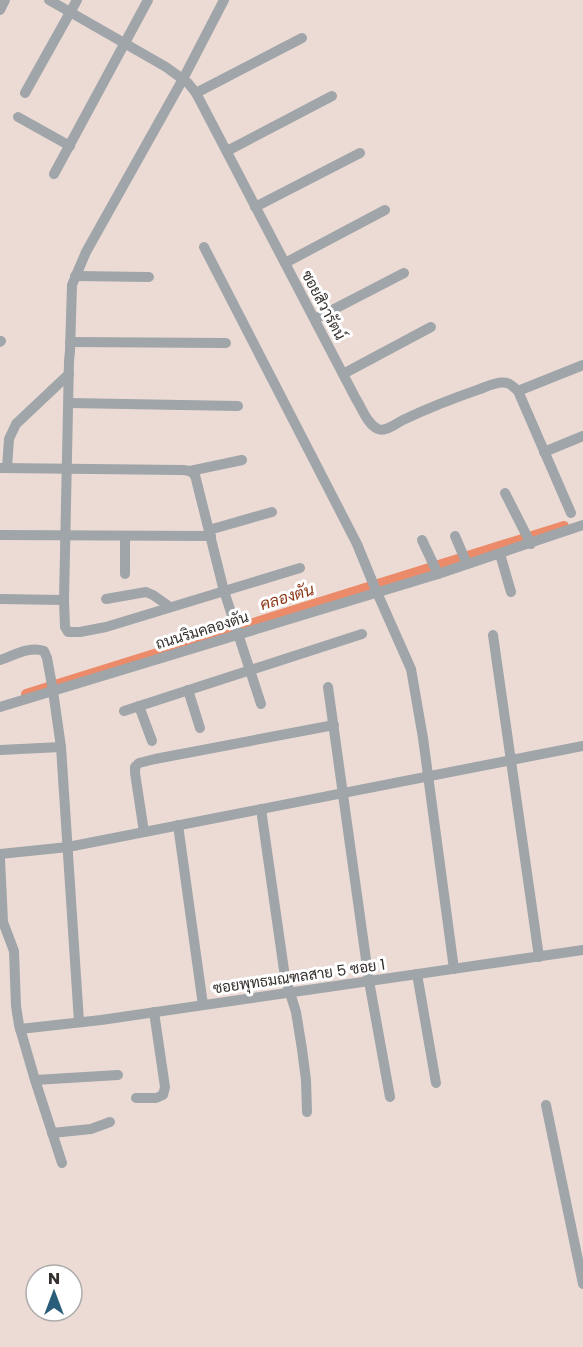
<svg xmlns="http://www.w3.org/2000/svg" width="583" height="1347" font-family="Poppins,Sarabun,sans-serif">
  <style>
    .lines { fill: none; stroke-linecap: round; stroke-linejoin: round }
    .canal { stroke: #ec8b6a; stroke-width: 10 }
    .minor { stroke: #9fa5a9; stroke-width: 10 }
    .labels { text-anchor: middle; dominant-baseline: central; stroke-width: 6; stroke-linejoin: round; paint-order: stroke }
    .street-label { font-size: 15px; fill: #352f2d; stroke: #fff }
    .water-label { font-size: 16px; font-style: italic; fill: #8c3615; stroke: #fff }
  </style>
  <rect width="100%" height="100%" fill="#ecdbd5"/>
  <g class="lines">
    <!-- canal -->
    <polyline class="canal" points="26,694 564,526"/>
    <!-- minor -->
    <g class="minor">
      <path d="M49,0L166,67L188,83L196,93L356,399C362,408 367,424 378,429C385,432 396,424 403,420C428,408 454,398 480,389C488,386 498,381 507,383C511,384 515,388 518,391L571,513"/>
      <polyline points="224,0 183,79 86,252 72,285 70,351 69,361 64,600 65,627 68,632 80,632 106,627 300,568"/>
      <polyline points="0,10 5,0"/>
      <polyline points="25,93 77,0"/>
      <polyline points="196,93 302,38"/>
      <polyline points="18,117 70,146"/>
      <polyline points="227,151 332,96"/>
      <polyline points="54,174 148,0"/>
      <polyline points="255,207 360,153"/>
      <polyline points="204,247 357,544 375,588 411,669 423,738 454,969"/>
      <polyline points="285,263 385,210"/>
      <polyline points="75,276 149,277"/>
      <polyline points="315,319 404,273"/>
      <polyline points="0,342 1,341"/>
      <polyline points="70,342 226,343"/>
      <polyline points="343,374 431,327"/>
      <polyline points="518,391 583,365"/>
      <polyline points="69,403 238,406"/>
      <polyline points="544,452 583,436"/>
      <polyline points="0,468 183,470 190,471 242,460"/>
      <polyline points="7,468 9,439 16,424 69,374"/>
      <polyline points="190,471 195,475 224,591 261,704"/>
      <polyline points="505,493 531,544"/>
      <polyline points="209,530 272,512"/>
      <polyline points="0,535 211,536"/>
      <polyline points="455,536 467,564"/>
      <polyline points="422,540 438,574"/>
      <polyline points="500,554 511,592"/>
      <polyline points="125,574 125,536"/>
      <polyline points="0,599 64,600"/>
      <polyline points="106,599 146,592 153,595 170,607"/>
      <polyline points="493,635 539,957"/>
      <path d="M0,660C15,655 29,646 44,651L47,658L53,691L61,747L79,1022"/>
      <polyline points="328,687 369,981 390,1097"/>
      <polyline points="188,690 200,728"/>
      <polyline points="139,706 152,741"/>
      <polyline points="0,707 438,574 583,525"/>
      <polyline points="124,711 362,634"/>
      <polyline points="0,750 61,747"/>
      <polyline points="261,809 285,977 296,1012 302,1049 306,1080 307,1112"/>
      <polyline points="178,825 203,1005"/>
      <polyline points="144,832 135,773 135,767 139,763 155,759 334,725"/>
      <polyline points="0,854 68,847 583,746"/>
      <polyline points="0,859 3,922 14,951 16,1006 19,1025 35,1080 62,1163"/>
      <polyline points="417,974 436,1083"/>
      <polyline points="20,1029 101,1020 583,950"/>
      <polyline points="35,1080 118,1075"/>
      <polyline points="136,1098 156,1098 163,1095 165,1087 154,1012"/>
      <polyline points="546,1105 583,1284"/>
      <polyline points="52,1133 91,1129 110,1122"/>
    </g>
  </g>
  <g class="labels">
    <!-- street labels -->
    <g class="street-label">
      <text transform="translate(324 305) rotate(62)">ซอยสิวารัตน์</text>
      <text transform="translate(202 630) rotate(-17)">ถนนริมคลองตัน</text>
      <text transform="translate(299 976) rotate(-8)">ซอยพุทธมณฑลสาย 5 ซอย 1</text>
    </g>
    <!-- water labels -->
    <g class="water-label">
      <text transform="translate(287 597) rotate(-17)">คลองตัน</text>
    </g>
  </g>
  <!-- north arrow -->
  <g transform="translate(54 1293)"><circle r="28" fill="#ffffff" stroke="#aeacab" stroke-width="1.5"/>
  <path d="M0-4.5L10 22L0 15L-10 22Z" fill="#2a5d79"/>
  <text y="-9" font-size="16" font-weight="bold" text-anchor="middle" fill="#352f2d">N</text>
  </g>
</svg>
